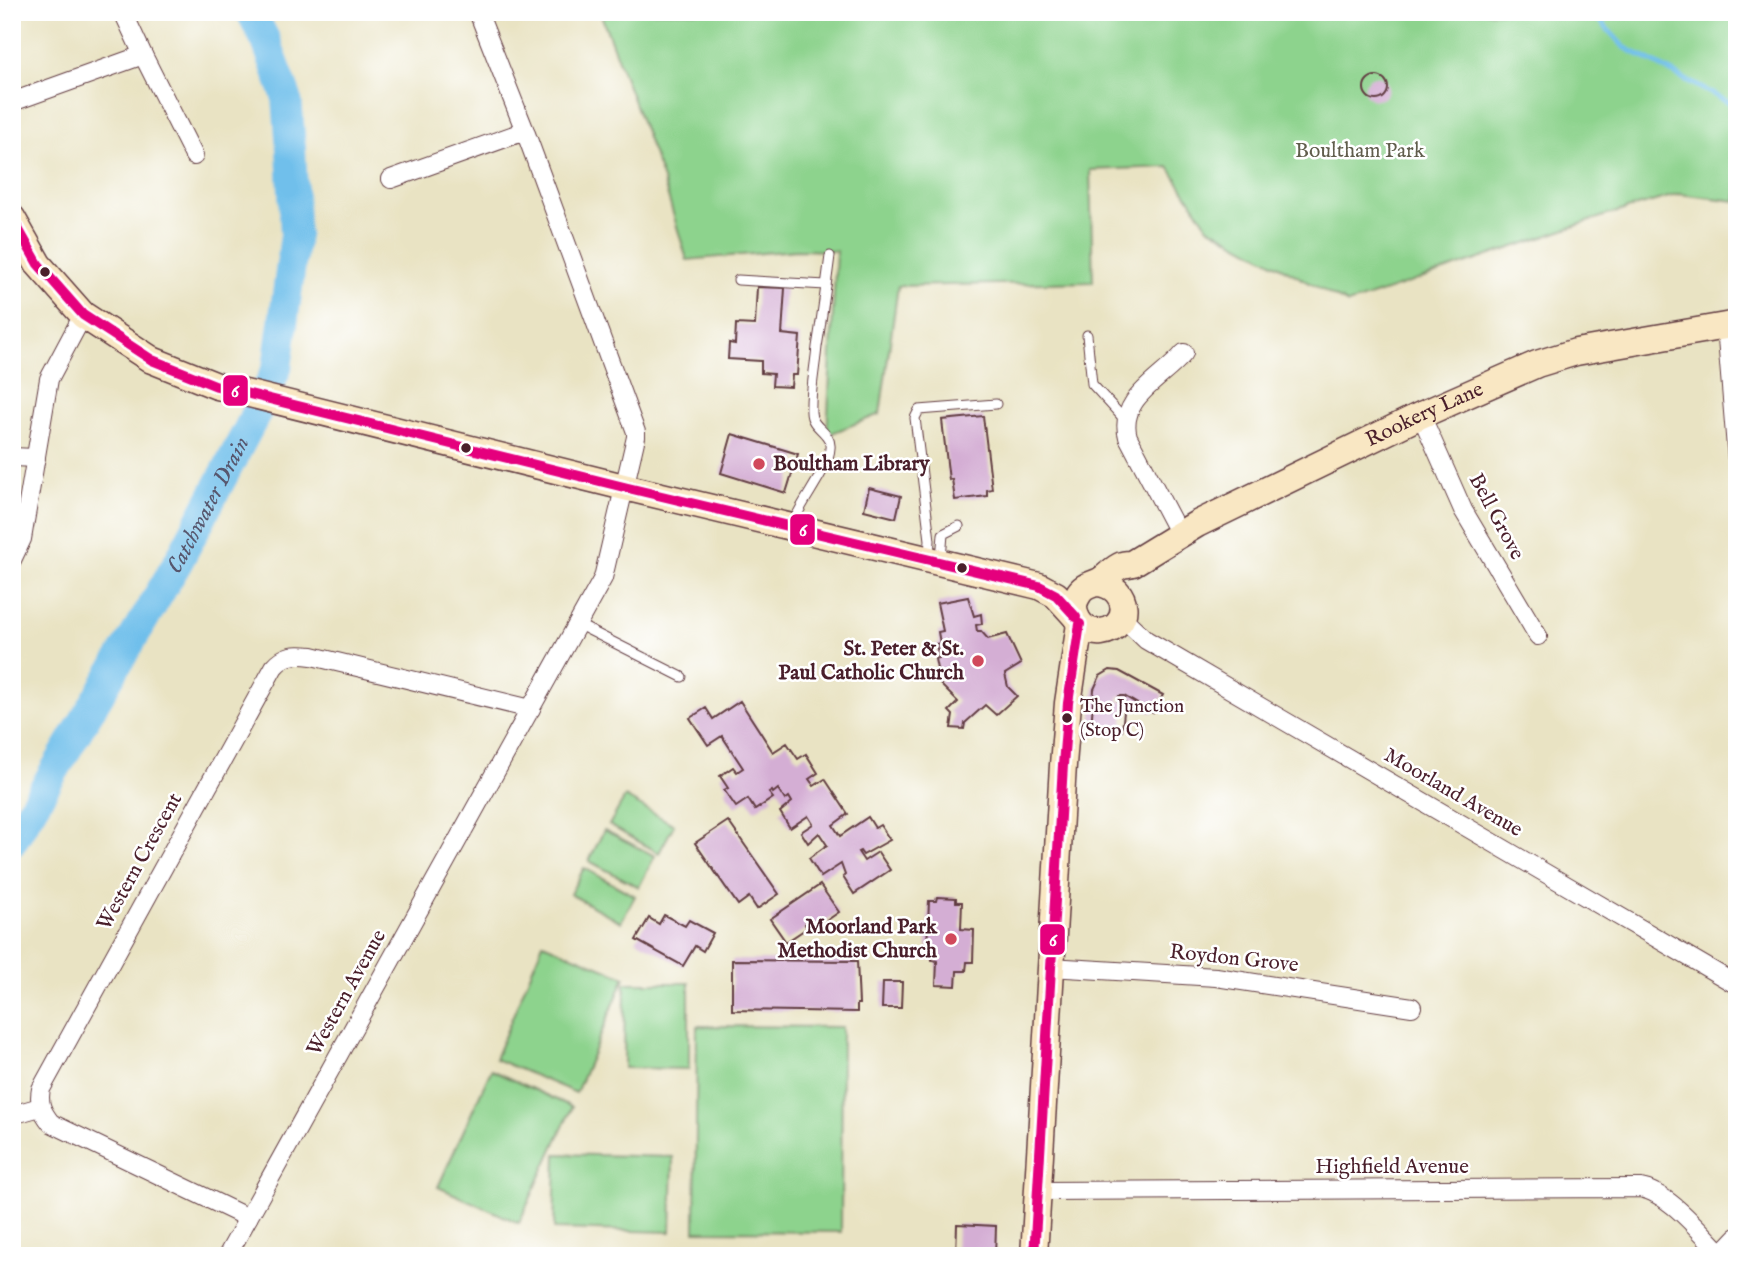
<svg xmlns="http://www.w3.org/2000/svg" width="1749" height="1268" font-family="'IM FELL English',serif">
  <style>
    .green { fill: #8dd38d; stroke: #6c795c; stroke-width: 2 }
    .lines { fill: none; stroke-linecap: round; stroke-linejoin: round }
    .stream { stroke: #70bfeb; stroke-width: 5 }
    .river { stroke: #70bfeb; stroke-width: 30 }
    .building { fill: #d4aed4 }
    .lane-casing { stroke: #623c42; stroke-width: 11 }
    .street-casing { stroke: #623c42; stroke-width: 20 }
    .secondary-casing { stroke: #623c42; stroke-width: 29 }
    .lane { stroke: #fff; stroke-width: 9 }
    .street { stroke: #fff; stroke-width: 18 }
    .secondary { stroke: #f9e7c3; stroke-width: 26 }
    .bus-1-casing { stroke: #fff; stroke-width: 16 }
    .bus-1 { stroke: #e5007d; stroke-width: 10 }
    .bus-dot { fill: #4a1f2b; stroke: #fff; stroke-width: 2.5 }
    .poi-dot { fill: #d1495b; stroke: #fff; stroke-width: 2.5 }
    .labels { text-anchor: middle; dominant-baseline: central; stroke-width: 5; stroke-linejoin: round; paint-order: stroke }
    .bus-label { font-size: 19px; fill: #4a1f2b; stroke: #fff; text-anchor: start }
    .park-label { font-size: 21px; fill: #615e4d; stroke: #fff }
    .street-label { font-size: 21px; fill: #4a1f2b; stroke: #fff }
    .poi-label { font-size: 21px; font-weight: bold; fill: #4a1f2b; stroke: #fff; text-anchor: end }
    .water-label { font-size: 23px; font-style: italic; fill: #57576e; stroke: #fff }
    .line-badge { stroke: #fff; stroke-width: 2.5 }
    .badge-label { font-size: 19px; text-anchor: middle; font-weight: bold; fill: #fff }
  </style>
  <rect width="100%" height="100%" fill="#fff"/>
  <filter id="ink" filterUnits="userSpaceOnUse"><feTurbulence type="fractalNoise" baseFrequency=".0143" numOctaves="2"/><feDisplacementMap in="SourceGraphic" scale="14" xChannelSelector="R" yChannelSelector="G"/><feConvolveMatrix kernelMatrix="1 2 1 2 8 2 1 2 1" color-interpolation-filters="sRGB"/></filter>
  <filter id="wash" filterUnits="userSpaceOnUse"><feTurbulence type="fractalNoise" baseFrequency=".00686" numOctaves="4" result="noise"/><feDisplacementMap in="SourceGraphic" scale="28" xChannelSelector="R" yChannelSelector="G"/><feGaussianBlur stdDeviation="1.57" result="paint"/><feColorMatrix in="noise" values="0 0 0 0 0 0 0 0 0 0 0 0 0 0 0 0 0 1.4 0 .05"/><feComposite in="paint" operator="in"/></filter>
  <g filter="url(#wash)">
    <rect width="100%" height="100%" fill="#e9e3c3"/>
    <!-- green -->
    <g class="green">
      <polygon points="600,12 1737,12 1737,201 1679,194 1610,214 1348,304 1208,227 1169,167 1090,170 1093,282 898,286 880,414 827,435 836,251 796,250 687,260 663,180"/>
      <polygon points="625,797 674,825 659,853 609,825"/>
      <polygon points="604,830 655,856 639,887 589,861"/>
      <polygon points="584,868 635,896 621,922 570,894"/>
      <polygon points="543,943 625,977 576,1093 495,1059"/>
      <polygon points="625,983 689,983 689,1069 624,1068"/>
      <polygon points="697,1026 842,1027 841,1232 695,1231"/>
      <polygon points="491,1070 572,1107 519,1223 438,1187"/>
      <polygon points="556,1154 673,1157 671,1232 554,1229"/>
    </g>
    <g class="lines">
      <!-- stream -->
      <polyline class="stream" points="1592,12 1624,47 1737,107"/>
      <!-- river -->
      <path class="river" id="s1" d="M12,842L178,562L256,414L277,368L295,235L291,149L287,98L266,41L251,12"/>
    </g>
    <g id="blocks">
      <!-- building -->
      <g class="building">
        <circle cx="1376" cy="88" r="12"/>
        <polygon points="757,287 785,288 782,334 800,336 797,375 792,375 791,387 772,386 773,374 761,373 761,361 728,359 729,343 735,344 736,324 755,325"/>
        <polygon points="983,416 992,489 987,490 987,496 955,500 952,479 949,480 942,420"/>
        <polygon points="732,434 798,454 786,493 721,473"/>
        <polygon points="869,488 901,496 896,518 864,510"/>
        <polygon points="968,597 974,616 981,614 982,624 976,625 977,631 981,631 988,639 1007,634 1021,664 1005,674 1008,687 1017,696 996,715 985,705 965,723 964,729 951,728 953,715 949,711 958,702 940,684 935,659 939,658 936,644 940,643 938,632 943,631 937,603"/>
        <polygon points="1110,670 1119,671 1163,695 1153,713 1124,696 1119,696 1118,701 1125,702 1122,731 1091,729 1094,689 1100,676"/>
        <polygon points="740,701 773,752 787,743 798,759 806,754 818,773 809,779 814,786 825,779 848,814 833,825 840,836 868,817 875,828 880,825 890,840 863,855 860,851 858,852 864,861 878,852 890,870 854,894 843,877 845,875 841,864 821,877 809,858 827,845 819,833 808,843 801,832 813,824 808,816 790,828 780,812 792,802 789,797 785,800 778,789 773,793 772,791 769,793 773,798 755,810 748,799 736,807 724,790 728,788 720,776 733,767 737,772 743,768 722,736 708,745 690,718 706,708 713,719"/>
        <polygon points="728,821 779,894 757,909 749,897 738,905 695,843"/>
        <polygon points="820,885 839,912 816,928 810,920 805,924 807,928 786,942 770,919"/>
        <polygon points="937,897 956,898 956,902 962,902 961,929 974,930 973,962 967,962 966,971 957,971 956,986 936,985 937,961 932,960 932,948 927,947 929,901 936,901"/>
        <polygon points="664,915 685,926 689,920 713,933 703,951 695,946 683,966 636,940 649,918 659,924"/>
        <polygon points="732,960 857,961 859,1004 857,1004 857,1012 732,1010"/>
        <polygon points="883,982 902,982 901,1008 882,1008"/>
        <polygon points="957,1224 996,1226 995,1256 956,1256"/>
      </g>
    </g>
  </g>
  <g filter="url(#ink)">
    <use href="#blocks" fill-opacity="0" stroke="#623c42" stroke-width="2"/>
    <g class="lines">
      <!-- lane casing -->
      <g class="lane-casing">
        <g id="lane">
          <polyline points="738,280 826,285"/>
          <polyline points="1087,335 1092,384 1125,420"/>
          <path d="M792,526C800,502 829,470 830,448C832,432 811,428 811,412C810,391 815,368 817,347C822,317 826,286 830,256"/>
          <polyline points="929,557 930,540 915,418 919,410 996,404"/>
          <polyline points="941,559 943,534 959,526"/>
          <polyline points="577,624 682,677"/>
        </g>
      </g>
      <!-- street casing -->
      <g class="street-casing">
        <g id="street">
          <polyline points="123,12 143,55"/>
          <polyline points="12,102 143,55 194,156"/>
          <polyline points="391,179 525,131"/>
          <polyline points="1726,327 1737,460"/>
          <polyline points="1421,415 1463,510 1538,636"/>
          <polyline points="12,457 36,458"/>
          <path d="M1179,534L1128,437C1117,398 1163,379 1184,353"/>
          <polyline points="12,560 22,539 49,379 83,315"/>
          <polyline points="1122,617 1146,640 1737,985"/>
          <polyline points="1050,967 1216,977 1412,1007"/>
          <polyline points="12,1115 40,1107"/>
          <path d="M1038,1191L1640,1188C1668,1192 1701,1233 1721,1253"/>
          <path d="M248,1218L51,1123C42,1112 38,1103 41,1089L274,667C285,654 295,654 312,656L531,709"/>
          <polyline points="227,1256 603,578 636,437 636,432 525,131 478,12"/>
          <polyline points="1719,1256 1737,1237"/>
        </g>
      </g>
      <!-- secondary casing -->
      <g class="secondary-casing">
        <g id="secondary">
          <polyline points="12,218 38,264 83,315 152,360 217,386 624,487 1039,586 1056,595 1076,617"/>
          <path id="s2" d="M1098,583C1130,586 1133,628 1101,632C1081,634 1067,611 1078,595C1083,585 1092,585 1100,581C1108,576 1114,568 1122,565C1126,564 1130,564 1133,563L1197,524L1421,415L1537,364L1576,352L1737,324"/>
          <polyline points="1034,1256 1063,765 1068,703 1080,624"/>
        </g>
      </g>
      <!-- lane -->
      <use href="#lane" class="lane"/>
      <!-- street -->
      <use href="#street" class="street"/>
      <!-- secondary -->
      <use href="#secondary" class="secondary"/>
      <!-- bus-1 casing -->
      <g class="bus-1-casing">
        <g id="bus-1">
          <polyline points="12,218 38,264 83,315 152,360 217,386 624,487 1039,586 1056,595 1076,617"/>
          <polyline points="1034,1256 1063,765 1068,703 1080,624"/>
        </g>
      </g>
      <!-- bus-1 -->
      <use href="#bus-1" class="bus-1"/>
    </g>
  </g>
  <!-- markers -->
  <g class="bus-dot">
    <circle cx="45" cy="272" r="6"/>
    <circle cx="466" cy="448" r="6"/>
    <circle cx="962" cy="568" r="6"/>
    <circle cx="1067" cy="718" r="6"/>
  </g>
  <g class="poi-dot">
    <circle cx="759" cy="464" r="7"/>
    <circle cx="978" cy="661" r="7"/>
    <circle cx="951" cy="939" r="7"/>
  </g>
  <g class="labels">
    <!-- bus labels -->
    <g class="bus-label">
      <text x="1080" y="707">The Junction<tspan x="1080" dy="24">(Stop C)</tspan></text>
    </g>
    <!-- park labels -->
    <g class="park-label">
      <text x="1360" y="151">Boultham Park</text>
    </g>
    <!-- street labels -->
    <g class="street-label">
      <text stroke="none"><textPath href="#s2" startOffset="522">Rookery Lane</textPath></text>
      <text transform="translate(1496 517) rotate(62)">Bell Grove</text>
      <text transform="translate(1453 793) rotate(30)">Moorland Avenue</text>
      <text transform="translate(140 862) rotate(-61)">Western Crescent</text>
      <text transform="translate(1234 959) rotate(6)">Roydon Grove</text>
      <text transform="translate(347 993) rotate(-61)">Western Avenue</text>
      <text x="1392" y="1167">Highfield Avenue</text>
    </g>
    <!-- poi labels -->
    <g class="poi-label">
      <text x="773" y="464" text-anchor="start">Boultham Library</text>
      <text x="964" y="649">St. Peter &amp; St.<tspan x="964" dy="24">Paul Catholic Church</tspan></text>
      <text x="937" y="927">Moorland Park<tspan x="937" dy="24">Methodist Church</tspan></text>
    </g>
    <!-- water labels -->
    <g class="water-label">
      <text stroke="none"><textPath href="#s1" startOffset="390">Catchwater Drain</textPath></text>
    </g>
  </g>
  <g class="line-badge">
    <rect x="222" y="374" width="27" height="33" rx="7" fill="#e5007d"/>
    <rect x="789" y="513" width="27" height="33" rx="7" fill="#e5007d"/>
    <rect x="1039" y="923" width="27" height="33" rx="7" fill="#e5007d"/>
  </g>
  <g class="badge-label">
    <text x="235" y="397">6</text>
    <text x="803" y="536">6</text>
    <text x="1053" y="946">6</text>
  </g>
  <!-- margin -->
  <rect width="1749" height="1268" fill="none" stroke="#fff" stroke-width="42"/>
</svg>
